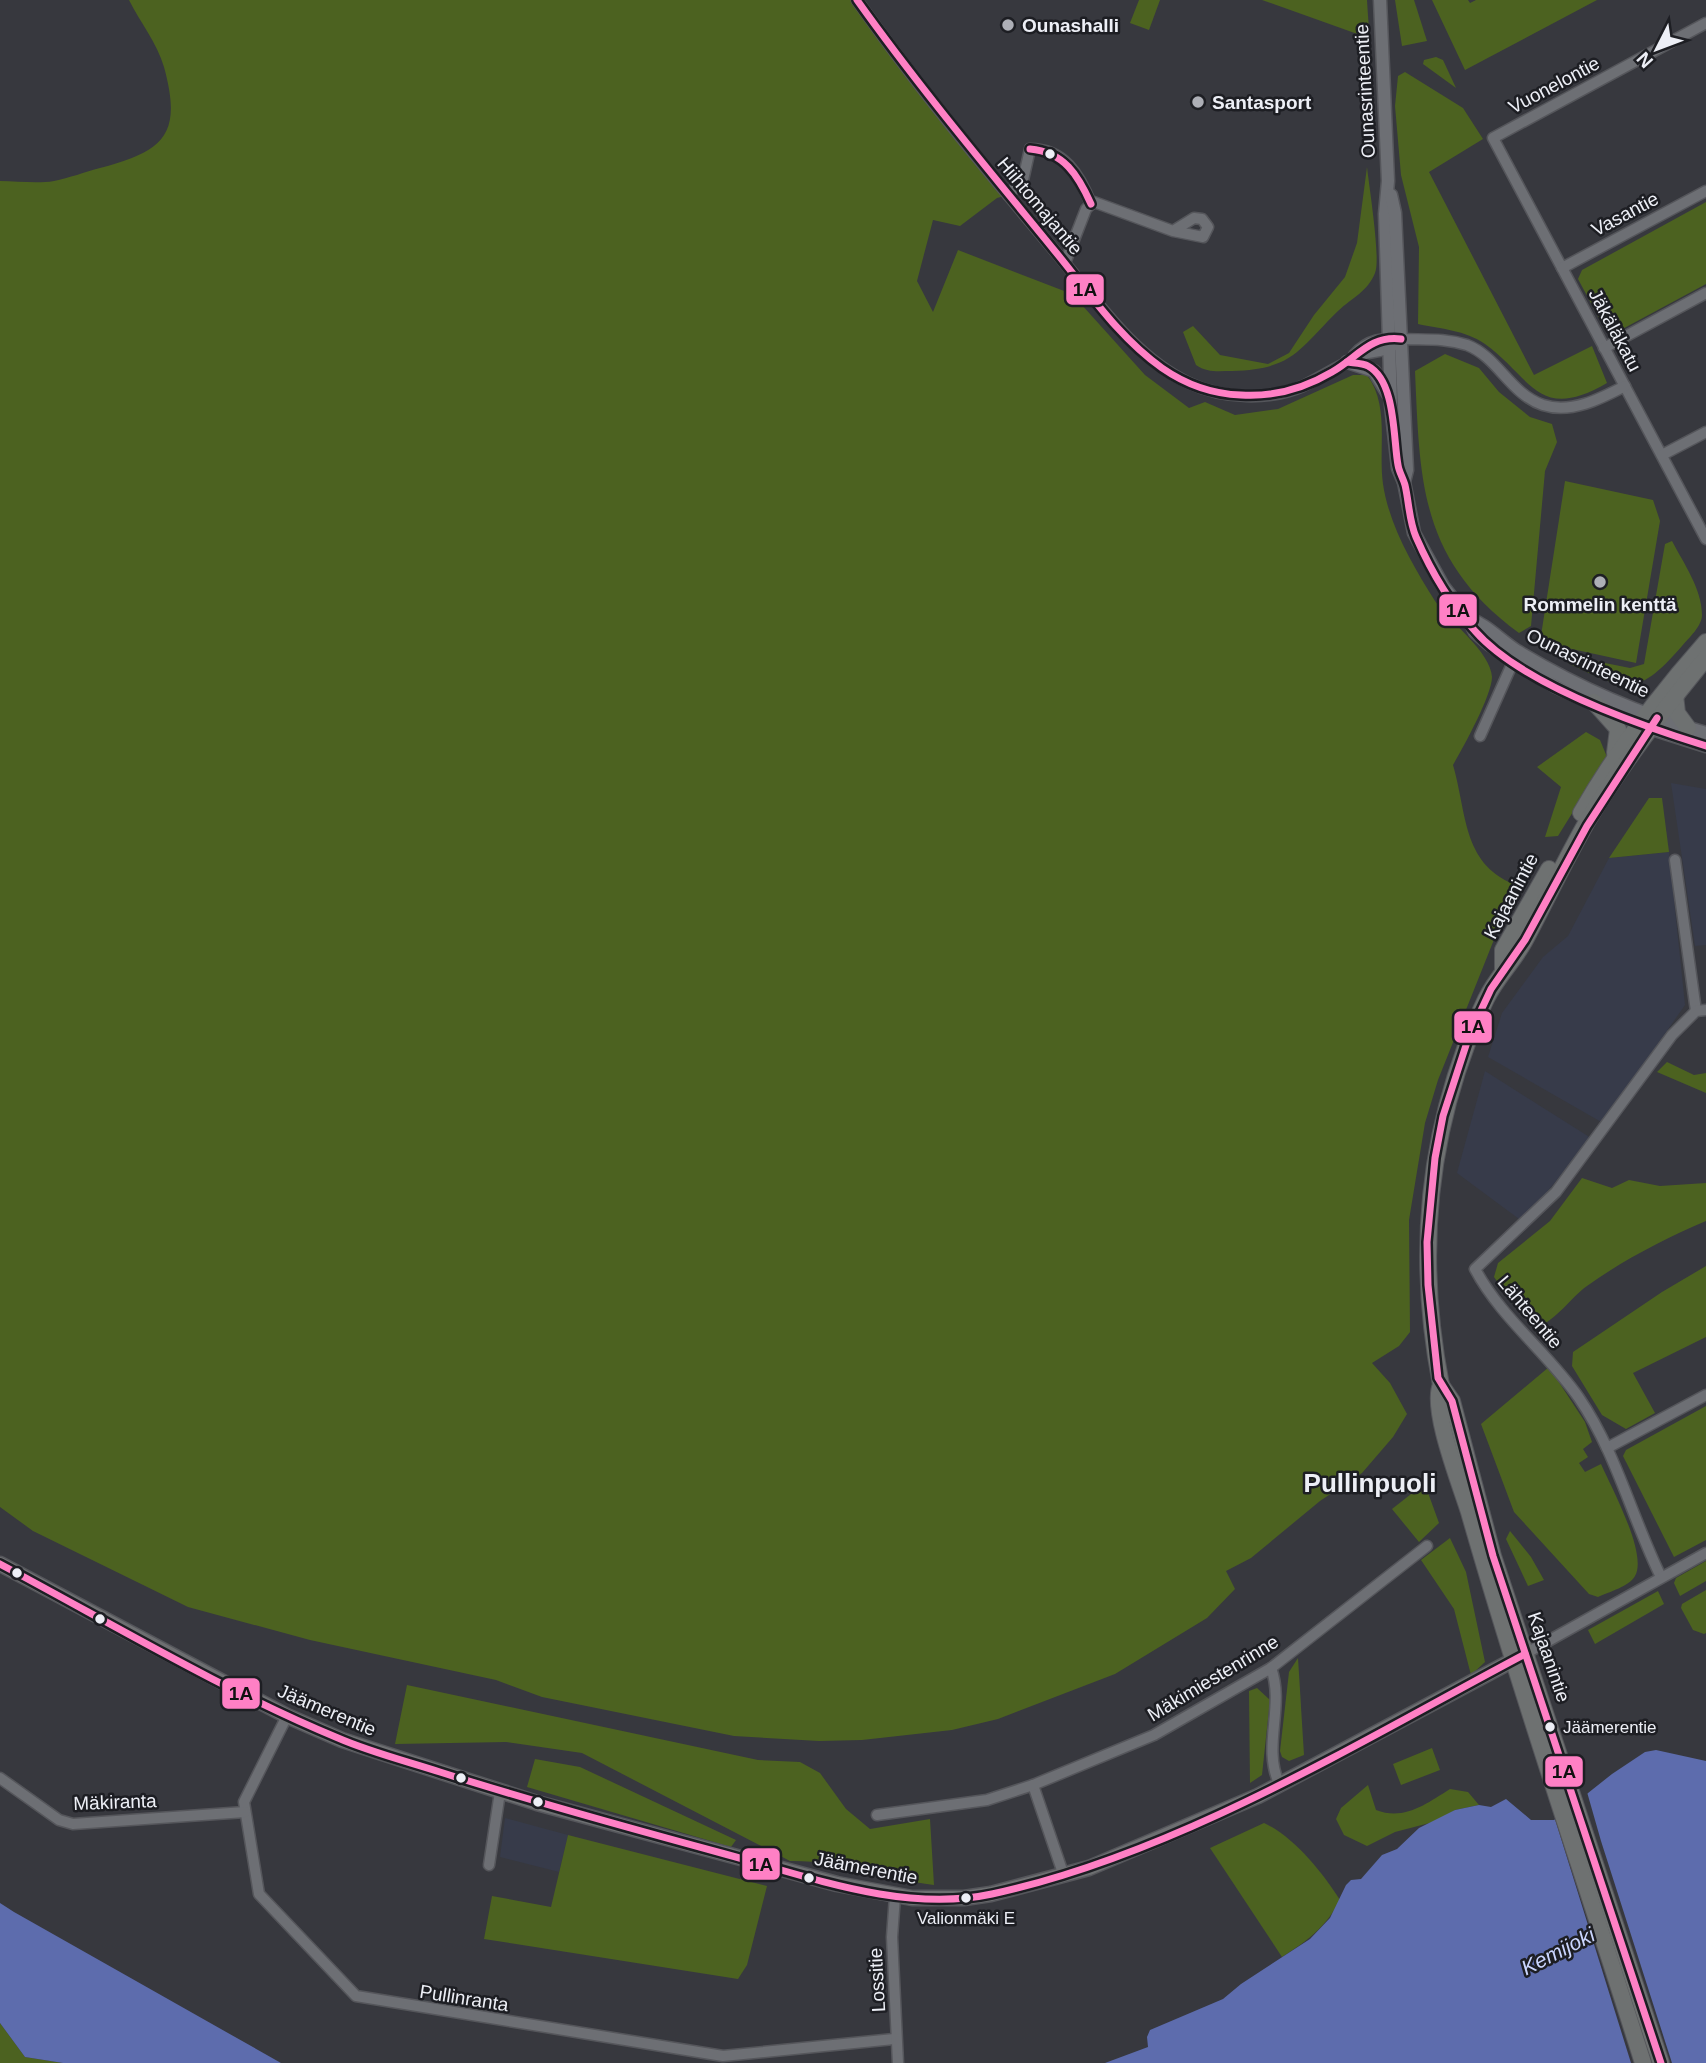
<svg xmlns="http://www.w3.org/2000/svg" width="1706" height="2063" font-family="Arial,sans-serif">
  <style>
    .built { fill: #373b4a }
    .green { fill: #4c6220 }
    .water { fill: #5d6cad }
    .pier { fill: #37383e }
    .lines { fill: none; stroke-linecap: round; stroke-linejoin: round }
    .minor-casing { stroke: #55565b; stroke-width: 13 }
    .tertiary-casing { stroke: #55565b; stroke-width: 15 }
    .secondary-casing { stroke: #55565b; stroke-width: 17 }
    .primary-casing { stroke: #55565b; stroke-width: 18 }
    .minor { stroke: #6d6f74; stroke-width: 10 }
    .tertiary { stroke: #6d6f74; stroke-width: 12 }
    .secondary { stroke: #6d6f71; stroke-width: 14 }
    .primary { stroke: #6e7171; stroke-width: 16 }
    .bus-1-casing { stroke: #1d1e23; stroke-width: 12 }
    .bus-1 { stroke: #ff80c5; stroke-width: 7 }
    .poi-dot { fill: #adafb6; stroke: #1d1e23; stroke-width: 2.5 }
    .bus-dot { fill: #edeff6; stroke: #1d1e23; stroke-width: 2.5 }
    .labels { text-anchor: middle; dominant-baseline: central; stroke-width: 5; stroke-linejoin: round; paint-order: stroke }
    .bus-label { font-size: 17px; fill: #edeff6; stroke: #1d1e23; text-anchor: start }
    .poi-label { font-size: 19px; font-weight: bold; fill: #edeff6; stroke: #1d1e23; text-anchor: start }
    .street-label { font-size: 19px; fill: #edeff6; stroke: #1d1e23 }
    .water-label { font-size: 21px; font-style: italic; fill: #cbd6fe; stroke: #1d1e23 }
    .district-label { font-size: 26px; font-weight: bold; fill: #edeff6; stroke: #1d1e23 }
    .line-badge { stroke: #1d1e23; stroke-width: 2.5 }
    .pale-badge-label { font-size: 19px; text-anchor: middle; font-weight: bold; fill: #111 }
  </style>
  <rect width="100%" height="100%" fill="#37383e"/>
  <!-- built -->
  <g class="built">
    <polygon points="1671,783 1706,789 1706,945 1695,946"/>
    <polygon points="1669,852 1685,1005 1603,1123 1488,1057 1502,1013 1543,957 1568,936 1609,858"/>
    <polygon points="1485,1071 1591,1138 1543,1197 1519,1219 1457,1173"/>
    <polygon points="505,1818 568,1835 559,1872 500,1857"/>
  </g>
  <!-- green -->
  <g class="green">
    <path d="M129,0H857L1008,195L997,198L960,226L933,220L917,281L933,312L958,250L1072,294L1145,375L1189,408L1205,402L1235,415L1278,409L1353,375H1367C1390,406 1378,447 1383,484C1389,525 1413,566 1435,601C1449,621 1491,652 1492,677C1492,695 1463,748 1453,765C1467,813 1462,862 1513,884L1503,917L1438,1080L1425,1123L1409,1220L1410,1332L1399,1346L1372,1363L1390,1383L1407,1414L1393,1437L1362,1473L1320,1501L1251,1558L1226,1571L1235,1589L1207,1618L1115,1674L998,1719L952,1730L862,1740L819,1741L734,1736L542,1697L496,1680L310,1640L188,1607L33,1531L0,1507V181C17,181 37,184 54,181C69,178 85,172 100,168C163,151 183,136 164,67C157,43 140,22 129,0Z"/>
    <polygon points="1139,0 1160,0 1149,30 1130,23"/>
    <polygon points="1262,0 1367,0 1369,31 1363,36"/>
    <polygon points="1395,0 1414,0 1427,41 1402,46"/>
    <polygon points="1432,0 1468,0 1470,3 1476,0 1597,0 1465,70"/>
    <polygon points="1436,57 1443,60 1456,88 1423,64 1424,60"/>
    <path d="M1405,72L1463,108L1483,139L1429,172L1534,375L1592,346L1607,383C1538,423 1532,378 1485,344C1465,330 1441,329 1418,324L1419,247L1401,175L1395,106L1398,76Z"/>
    <path d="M1367,167C1369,186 1381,260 1375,273C1368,291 1352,298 1338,311C1298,350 1294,369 1232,371C1219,371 1207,373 1196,365L1183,332L1193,326L1220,355L1268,364L1289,353L1314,315L1345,277L1357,243Z"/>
    <polygon points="1706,202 1706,284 1615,333 1606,331 1578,279 1582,270"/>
    <path d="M1445,354L1479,368L1499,392L1530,417L1552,424L1557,442L1545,471L1531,626L1519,633C1420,560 1420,484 1415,371Z"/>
    <polygon points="1565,481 1653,500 1660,521 1636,663 1540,642"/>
    <path d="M1672,541C1684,564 1702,589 1702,615C1702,626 1689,638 1682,646C1637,698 1626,691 1568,663L1570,656L1630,668L1644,664L1665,544Z"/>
    <polygon points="1586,732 1600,740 1607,757 1558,836 1545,837 1561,787 1537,767"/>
    <polygon points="1649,798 1662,798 1669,852 1609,858"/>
    <polygon points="1667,1062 1694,1075 1706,1073 1706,1093 1657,1072"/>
    <path d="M1582,1178L1612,1188L1629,1180L1660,1186L1706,1183V1221C1664,1239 1625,1259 1587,1286C1570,1298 1557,1320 1537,1327L1516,1308L1494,1277L1498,1263L1550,1221Z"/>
    <polygon points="1706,1266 1706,1337 1633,1373 1655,1413 1626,1429 1602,1415 1572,1366 1573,1352 1662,1292"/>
    <path d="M1549,1367L1585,1422L1592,1442L1583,1449L1588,1457L1579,1463L1585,1472L1601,1464C1611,1487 1648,1554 1635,1576C1630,1586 1609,1592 1598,1597L1589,1594L1514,1512L1481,1424Z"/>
    <polygon points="1706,1406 1706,1540 1674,1557 1623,1456 1626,1450"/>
    <polygon points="1420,1487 1427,1490 1439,1523 1419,1542 1392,1509"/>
    <polygon points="1510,1531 1531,1557 1544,1580 1528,1586 1506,1539"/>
    <polygon points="1450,1538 1466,1572 1485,1662 1471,1675 1454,1609 1421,1560"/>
    <polygon points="1706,1561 1706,1581 1680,1596 1674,1583 1676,1578"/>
    <polygon points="1706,1590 1706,1633 1704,1634 1693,1630 1681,1608 1682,1604"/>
    <polygon points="1658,1591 1664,1604 1595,1644 1588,1630"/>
    <polygon points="1298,1658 1304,1755 1289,1761 1282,1757 1280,1751 1289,1672"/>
    <path d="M407,1685L758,1760L800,1762L820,1773L846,1809L870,1829L930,1819L934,1885C885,1879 839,1860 790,1861L582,1753L506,1742L395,1744Z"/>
    <polygon points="1257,1688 1270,1700 1262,1775 1250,1783 1249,1691"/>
    <polygon points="1432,1748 1440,1770 1401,1785 1393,1764"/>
    <polygon points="535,1759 580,1767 736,1840 731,1847 527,1787"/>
    <path d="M1368,1785L1376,1810C1404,1821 1426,1804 1450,1789L1468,1792L1479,1805L1455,1810L1441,1820L1395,1832L1367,1846L1344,1835L1336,1819L1341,1808Z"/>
    <path d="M1264,1823C1294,1837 1322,1872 1340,1900C1326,1927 1307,1941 1282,1957L1210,1848Z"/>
    <polygon points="568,1835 767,1886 747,1965 738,1979 484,1939 492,1896 551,1907"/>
    <polygon points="0,2023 25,2057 63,2063 0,2063"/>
  </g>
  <!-- water -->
  <g class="water">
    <polygon points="1656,1750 1706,1761 1706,2063 1105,2063 1148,2047 1147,2037 1150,2030 1223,1999 1241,1984 1310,1939 1330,1918 1346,1885 1351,1880 1361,1879 1382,1855 1397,1849 1419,1828 1455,1810 1479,1805 1491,1807 1506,1799 1531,1820 1554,1820 1612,1774 1645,1752"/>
    <polygon points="0,1903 14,1912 281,2063 63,2063 25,2057 0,2023"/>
  </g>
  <!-- pier -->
  <polygon class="pier" points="1587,1792 1601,1841 1672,2063 1631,2063 1554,1816"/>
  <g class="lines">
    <!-- minor casing -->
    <g class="minor-casing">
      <g id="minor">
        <path d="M857,0C918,87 986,169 1054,250C1094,297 1132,356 1189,383C1223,399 1269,401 1303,386C1322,377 1340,365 1359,356C1370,351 1384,353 1394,345"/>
        <polyline points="1706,23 1493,138 1706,539"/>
        <path d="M1008,195L1023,180L1030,149C1064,149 1079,174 1091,204"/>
        <polyline points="1091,204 1094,202 1173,231 1203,237 1208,227 1202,219 1194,218 1173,231"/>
        <polyline points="1065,263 1086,209 1091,204"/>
        <polyline points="1562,268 1706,191"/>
        <polyline points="1604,348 1706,293"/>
        <path d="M1354,355C1368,339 1383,338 1402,339C1424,340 1445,338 1467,345C1498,357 1510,394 1543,405C1571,414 1600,399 1625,386"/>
        <polyline points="1662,455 1706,432"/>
        <polyline points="1480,736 1517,653"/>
        <polyline points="1675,860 1696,1011"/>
        <polyline points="1607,1448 1706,1395"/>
        <path d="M1661,1577C1632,1518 1616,1452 1579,1398C1548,1353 1501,1318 1475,1269L1556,1192L1672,1035L1696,1011L1706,1010"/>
        <polyline points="1525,1654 1706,1553"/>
        <path d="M1271,1668C1285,1706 1262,1746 1279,1783"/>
        <polyline points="287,1716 244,1802 259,1894 356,1996 723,2056 894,2039"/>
        <polyline points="0,1778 59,1820 73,1824 245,1812"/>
        <polyline points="1033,1785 1064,1876"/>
        <polyline points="877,1815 987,1800 1033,1785 1154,1735 1271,1668 1427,1546"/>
        <polyline points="489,1865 500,1792"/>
        <polyline points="895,1896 892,1937 898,2063"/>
      </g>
    </g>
    <!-- tertiary casing -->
    <g class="tertiary-casing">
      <g id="tertiary">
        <polyline points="1380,0 1388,181 1385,214 1391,405 1398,468 1404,482 1414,533 1443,586 1468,618 1475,632 1490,645 1556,687 1649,728 1706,746"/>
        <polyline points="1391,195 1395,213 1407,470 1404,482"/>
        <polyline points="1347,362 1374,371 1388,394"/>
        <path d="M1468,618C1487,625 1500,640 1517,651C1575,686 1641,715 1706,733"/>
      </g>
    </g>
    <!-- secondary casing -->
    <g class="secondary-casing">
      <polyline id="secondary" points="0,1564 287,1716 342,1740 537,1803 837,1884 912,1898 964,1898 991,1894 1089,1868 1258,1796 1521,1656"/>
    </g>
    <!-- primary casing -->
    <g class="primary-casing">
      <g id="primary">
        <polyline points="1675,695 1677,713 1688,728"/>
        <polyline points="1594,702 1618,729 1615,753"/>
        <path d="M1581,813C1617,750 1658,696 1706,642"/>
        <polyline points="1503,970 1503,950 1549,869"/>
        <polyline points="1441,1385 1452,1401 1493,1556 1661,2063"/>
        <path d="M1643,2063C1585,1879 1522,1697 1469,1512C1461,1486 1430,1408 1441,1385C1415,1252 1428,1122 1486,999C1496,978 1513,962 1524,942C1546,901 1565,860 1588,820C1623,762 1663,710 1706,658"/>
      </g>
    </g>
    <!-- minor -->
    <use href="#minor" class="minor"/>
    <!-- tertiary -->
    <use href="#tertiary" class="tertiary"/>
    <!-- secondary -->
    <use href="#secondary" class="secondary"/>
    <!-- primary -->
    <use href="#primary" class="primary"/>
    <!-- bus-1 casing -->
    <g class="bus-1-casing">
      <g id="bus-1">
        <path d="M857,0C919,87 987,168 1054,250C1088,291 1118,337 1162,368C1185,384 1212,394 1241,395C1273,397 1305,388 1332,372C1357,358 1370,335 1401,339"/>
        <path d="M1030,149C1064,152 1078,175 1091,204"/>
        <path d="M1347,362C1353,363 1363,363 1368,366C1396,381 1393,438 1398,465C1399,472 1403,478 1405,485C1409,502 1409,521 1416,537C1430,569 1451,605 1475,631C1522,685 1639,725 1706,746"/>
        <polyline points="1657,718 1587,826 1525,940 1491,989 1469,1036 1443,1116 1435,1158 1427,1242 1428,1285 1438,1378 1452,1401 1493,1556 1661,2063"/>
        <path d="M0,1564C109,1622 224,1691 338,1738C370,1752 406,1761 440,1772C534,1802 629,1828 725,1854C810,1877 904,1913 992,1894C1177,1854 1359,1742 1525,1654"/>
      </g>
    </g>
    <!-- bus-1 -->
    <use href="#bus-1" class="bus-1"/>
  </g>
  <!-- markers -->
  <g class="poi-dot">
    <circle cx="1008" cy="25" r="7"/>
    <circle cx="1198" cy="102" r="7"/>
    <circle cx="1600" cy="582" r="7"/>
  </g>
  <g class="bus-dot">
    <circle cx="1050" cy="154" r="6"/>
    <circle cx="17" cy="1573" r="6"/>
    <circle cx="100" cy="1619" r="6"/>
    <circle cx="1550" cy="1727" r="6"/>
    <circle cx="461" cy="1778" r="6"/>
    <circle cx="538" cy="1802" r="6"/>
    <circle cx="809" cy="1878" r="6"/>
    <circle cx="966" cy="1898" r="6"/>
  </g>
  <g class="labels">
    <!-- bus labels -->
    <g class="bus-label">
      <text x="1563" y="1727">Jäämerentie</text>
      <text x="966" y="1918" text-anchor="middle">Valionmäki E</text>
    </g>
    <!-- poi labels -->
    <g class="poi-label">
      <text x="1022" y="25">Ounashalli</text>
      <text x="1212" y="102">Santasport</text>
      <text x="1600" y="604" text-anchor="middle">Rommelin kenttä</text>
    </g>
    <!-- street labels -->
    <g class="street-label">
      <text transform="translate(1554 85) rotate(-28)">Vuonelontie</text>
      <text transform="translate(1365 91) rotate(-93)">Ounasrinteentie</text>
      <text transform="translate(1040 206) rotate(50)">Hiihtomajantie</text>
      <text transform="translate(1625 214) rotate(-28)">Vasantie</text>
      <text transform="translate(1615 330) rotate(62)">Jäkäläkatu</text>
      <text transform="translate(1588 663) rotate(26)">Ounasrinteentie</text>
      <text transform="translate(1511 896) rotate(-62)">Kajaanintie</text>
      <text transform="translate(1530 1312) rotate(50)">Lähteentie</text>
      <text transform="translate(1549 1657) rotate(71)">Kajaanintie</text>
      <text transform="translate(1213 1678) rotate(-31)">Mäkimiestenrinne</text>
      <text transform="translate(327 1710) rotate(23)">Jäämerentie</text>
      <text transform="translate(115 1802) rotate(-2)">Mäkiranta</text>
      <text transform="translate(866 1868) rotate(11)">Jäämerentie</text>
      <text transform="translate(877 1980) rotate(-93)">Lossitie</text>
      <text transform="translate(464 1998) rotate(9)">Pullinranta</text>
    </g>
    <!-- water labels -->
    <g class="water-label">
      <text transform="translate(1558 1951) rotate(-27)">Kemijoki</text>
    </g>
    <!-- district labels -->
    <g class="district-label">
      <text x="1370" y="1483">Pullinpuoli</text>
    </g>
  </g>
  <g class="line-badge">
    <rect x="1065" y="273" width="40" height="33" rx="7" fill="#ff80c5"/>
    <rect x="1438" y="593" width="40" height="34" rx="7" fill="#ff80c5"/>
    <rect x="1453" y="1010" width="40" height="34" rx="7" fill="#ff80c5"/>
    <rect x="221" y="1677" width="40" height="33" rx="7" fill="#ff80c5"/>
    <rect x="1544" y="1755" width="40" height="33" rx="7" fill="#ff80c5"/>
    <rect x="741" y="1847" width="40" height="34" rx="7" fill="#ff80c5"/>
  </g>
  <g class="pale-badge-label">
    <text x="1085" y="296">1A</text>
    <text x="1458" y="617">1A</text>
    <text x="1473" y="1033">1A</text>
    <text x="241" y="1700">1A</text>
    <text x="1564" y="1778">1A</text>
    <text x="761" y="1871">1A</text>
  </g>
  <!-- north arrow -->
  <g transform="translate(1657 49) rotate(228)" stroke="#1d1e23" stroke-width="5" paint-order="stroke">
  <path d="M0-5L12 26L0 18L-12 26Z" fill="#edeff6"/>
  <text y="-10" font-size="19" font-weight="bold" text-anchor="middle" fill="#edeff6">N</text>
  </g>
</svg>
